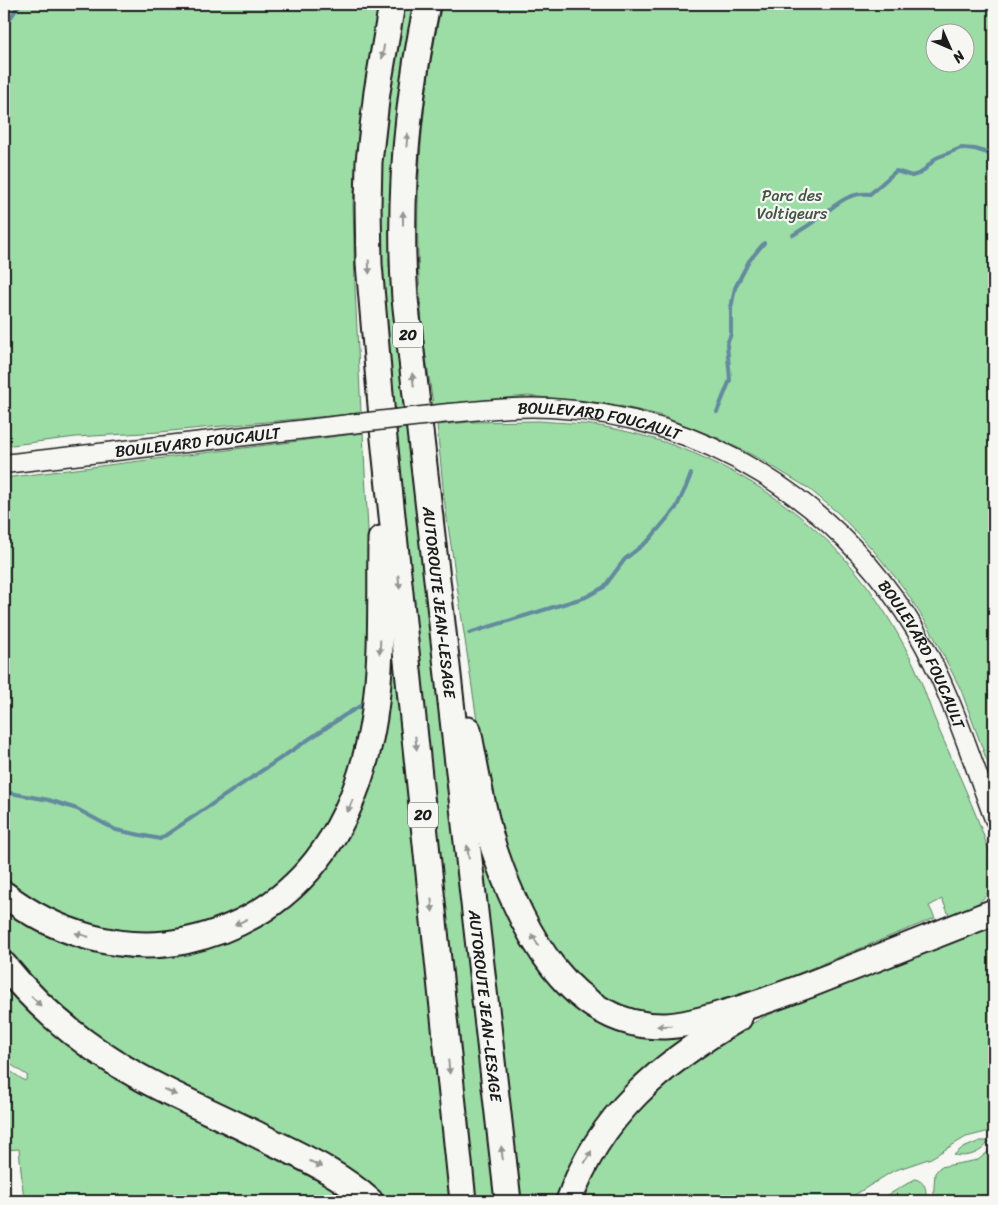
<svg xmlns="http://www.w3.org/2000/svg" width="998" height="1205" font-family="Sriracha,sans-serif">
  <style>
    .green { fill: #9cdda6; stroke: #5c7c61; fill-rule: evenodd }
    .lines { fill: none; stroke-linecap: round; stroke-linejoin: round }
    .stream { stroke: #638a9e; stroke-width: 4 }
    .minor-casing { stroke: #1c1c1c; stroke-width: 21 }
    .highway-casing { stroke: #1c1c1c; stroke-width: 29 }
    .minor { stroke: #f6f6f2; stroke-width: 18 }
    .highway { stroke: #f6f6f2; stroke-width: 25 }
    .minor-bridge-casing { stroke: #1c1c1c; stroke-width: 21; stroke-linecap: butt }
    .minor-bridge { stroke: #f6f6f2; stroke-width: 18 }
    .oneway { fill: #949492 }
    .labels { text-anchor: middle; dominant-baseline: central; stroke-width: 4.5; stroke-linejoin: round; paint-order: stroke }
    .shield { fill: #f6f6f2; stroke: #5d5d5c; stroke-width: 1 }
    .shield-label { font-size: 15px; font-weight: bold; fill: #1c1c1c }
    .park-label { font-size: 16px; fill: #425645; stroke: #f6f6f2 }
    .street-label { font-size: 16px; fill: #1c1c1c; stroke: #f6f6f2 }
  </style>
  <rect width="100%" height="100%" fill="#f6f6f2"/>
  <filter id="ink" filterUnits="userSpaceOnUse"><feTurbulence type="fractalNoise" baseFrequency=".02" numOctaves="2"/><feDisplacementMap in="SourceGraphic" scale="10" xChannelSelector="R" yChannelSelector="G"/><feConvolveMatrix kernelMatrix="1 2 1 2 8 2 1 2 1" color-interpolation-filters="sRGB"/></filter>
  <g filter="url(#ink)">
    <!-- green -->
    <g class="green">
      <polygon points="4,4 379,4 362,105 353,202 355,288 361,413 160,432 76,437 4,446"/>
      <polygon points="403,4 418,4 413,13 397,99 400,113 392,238 389,248 393,252 393,256 389,257 389,267 394,273 408,408 391,410 377,252 380,162 383,125"/>
      <path d="M442,4H994V780L961,690L930,629L903,587L874,551L838,513L808,488L762,460L718,438L659,415L612,404L528,396L433,405C430,381 425,357 423,333C412,224 418,112 442,4ZM936,32H966V62H936Z"/>
      <path d="M539,421C562,423 587,423 610,428C710,447 807,505 868,587C885,611 901,638 914,665C924,686 930,710 940,732C959,776 981,821 994,868C994,898 975,909 949,915L942,899L929,906L935,918L728,1002L672,1016L618,1010L564,966L521,894L498,826L482,754L469,667L444,498L437,425L470,422Z"/>
      <polygon points="409,428 497,1201 475,1201 392,430"/>
      <polygon points="363,433 371,589 366,708 345,794 303,866 245,911 184,933 117,933 56,916 4,883 4,478"/>
      <polygon points="386,640 393,642 451,1201 377,1201 106,1051 4,954 4,902 164,950 321,867"/>
      <polygon points="478,826 556,981 686,1031 694,1039 562,1201 521,1201"/>
      <polygon points="994,925 994,1130 966,1137 931,1158 893,1171 845,1201 578,1201 599,1157 631,1113 661,1083 714,1044 768,1015"/>
      <polygon points="4,979 311,1173 352,1201 24,1201 19,1149 4,1150 4,1067 25,1081 28,1076 4,1060"/>
      <path d="M980,1141H989C982,1153 968,1158 954,1155L961,1149Z"/>
      <polygon points="994,1147 994,1201 933,1201 935,1173 940,1167 978,1160"/>
      <path d="M915,1179C926,1182 928,1191 924,1201H878Z"/>
    </g>
    <g class="lines">
      <!-- stream -->
      <g class="stream">
        <polyline points="4,27 20,4"/>
        <path d="M793,235C801,230 810,225 817,219C834,207 848,191 870,194L896,171L912,176L921,173L936,158L961,148L975,149L994,155"/>
        <polyline points="717,412 730,380 727,344 731,334 731,308 735,288 749,261 764,243"/>
        <polyline points="469,633 586,597 604,587 625,559 649,540 676,508 686,487 691,474"/>
        <polyline points="4,792 49,800 77,809 116,830 160,839 345,715 362,705"/>
      </g>
      <!-- minor casing -->
      <g class="minor-casing">
        <g id="minor">
          <path id="s1" d="M449,413C483,410 517,406 551,408C703,416 839,501 916,631C949,687 971,758 994,819"/>
          <path id="s2" d="M4,464L350,424"/>
        </g>
      </g>
      <!-- highway casing -->
      <g class="highway-casing">
        <g id="highway">
          <polyline points="392,4 377,92 369,162 368,206 369,264 383,429 463,1201"/>
          <path id="s3" d="M427,4C407,101 398,200 405,299L508,1201"/>
          <path d="M468,730C476,770 482,810 494,849C520,927 570,1029 666,1026C686,1025 706,1019 725,1013C754,1005 782,995 811,984C872,960 933,936 994,912"/>
          <path d="M4,894C54,933 121,954 185,941C300,916 357,827 374,717C383,658 380,598 381,539"/>
          <path d="M4,965C34,1002 70,1034 111,1060C156,1089 208,1110 256,1134C296,1154 337,1171 370,1201"/>
          <path d="M569,1201C599,1115 662,1063 739,1018"/>
        </g>
      </g>
      <!-- minor -->
      <use href="#minor" class="minor"/>
      <!-- highway -->
      <use href="#highway" class="highway"/>
      <!-- minor-bridge casing -->
      <g class="minor-bridge-casing">
        <polyline id="minor-bridge" points="350,424 449,413"/>
      </g>
      <!-- minor-bridge -->
      <use href="#minor-bridge" class="minor-bridge"/>
    </g>
    <!-- one-way arrows -->
    <defs><path id="oneway-solid" d="M-6-.8H1V-3.2L6.5 0L1 3.2V.8H-6Z" transform="scale(1.25)"/></defs>
    <g class="oneway">
      <use href="#oneway-solid" transform="translate(383 52) rotate(99)"/>
      <use href="#oneway-solid" transform="translate(407 140) rotate(-85)"/>
      <use href="#oneway-solid" transform="translate(403 218) rotate(-90)"/>
      <use href="#oneway-solid" transform="translate(369 267) rotate(87)"/>
      <use href="#oneway-solid" transform="translate(413 380) rotate(-97)"/>
      <use href="#oneway-solid" transform="translate(399 582) rotate(84)"/>
      <use href="#oneway-solid" transform="translate(380 647) rotate(92)"/>
      <use href="#oneway-solid" transform="translate(416 743) rotate(84)"/>
      <use href="#oneway-solid" transform="translate(350 806) rotate(113)"/>
      <use href="#oneway-solid" transform="translate(468 852) rotate(-97)"/>
      <use href="#oneway-solid" transform="translate(432 905) rotate(84)"/>
      <use href="#oneway-solid" transform="translate(241 922) rotate(154)"/>
      <use href="#oneway-solid" transform="translate(82 935) rotate(-164)"/>
      <use href="#oneway-solid" transform="translate(535 940) rotate(-121)"/>
      <use href="#oneway-solid" transform="translate(36 1001) rotate(45)"/>
      <use href="#oneway-solid" transform="translate(664 1026) rotate(179)"/>
      <use href="#oneway-solid" transform="translate(449 1067) rotate(84)"/>
      <use href="#oneway-solid" transform="translate(170 1092) rotate(25)"/>
      <use href="#oneway-solid" transform="translate(502 1153) rotate(-97)"/>
      <use href="#oneway-solid" transform="translate(588 1157) rotate(-61)"/>
      <use href="#oneway-solid" transform="translate(316 1164) rotate(27)"/>
    </g>
  </g>
  <g class="labels">
    <!-- shield labels -->
    <g class="shield">
      <rect x="393" y="322.5" width="30" height="25" rx="4"/>
      <rect x="408" y="802.5" width="30" height="25" rx="4"/>
    </g>
    <g class="shield-label">
      <text x="408" y="335">20</text>
      <text x="423" y="815">20</text>
    </g>
    <!-- park labels -->
    <g class="park-label">
      <text x="792" y="195">Parc des<tspan x="792" dy="18">Voltigeurs</tspan></text>
    </g>
    <!-- street labels -->
    <g class="street-label">
      <text stroke="none"><textPath href="#s1" startOffset="152">BOULEVARD FOUCAULT</textPath></text>
      <text stroke="none"><textPath href="#s2" startOffset="195">BOULEVARD FOUCAULT</textPath></text>
      <text stroke="none"><textPath href="#s3" startOffset="602">AUTOROUTE JEAN-LESAGE</textPath></text>
      <text stroke="none"><textPath href="#s1" startOffset="571">BOULEVARD FOUCAULT</textPath></text>
      <text stroke="none"><textPath href="#s3" startOffset="1008">AUTOROUTE JEAN-LESAGE</textPath></text>
    </g>
  </g>
  <!-- margin -->
  <rect width="998" height="1205" fill="none" stroke="#f6f6f2" stroke-width="20"/>
  <rect x="10" y="10" width="978" height="1185" fill="none" stroke="#1c1c1c" stroke-width="2" filter="url(#ink)"/>
  <!-- north arrow -->
  <g transform="translate(950 48) rotate(135)"><circle r="24" fill="#f6f6f2" stroke="#9f9f9c"/>
  <path d="M0-4L9 19L0 12L-9 19Z" fill="#1c1c1c"/>
  <text y="-8" font-size="14" font-weight="bold" text-anchor="middle" fill="#1c1c1c">N</text>
  </g>
</svg>
